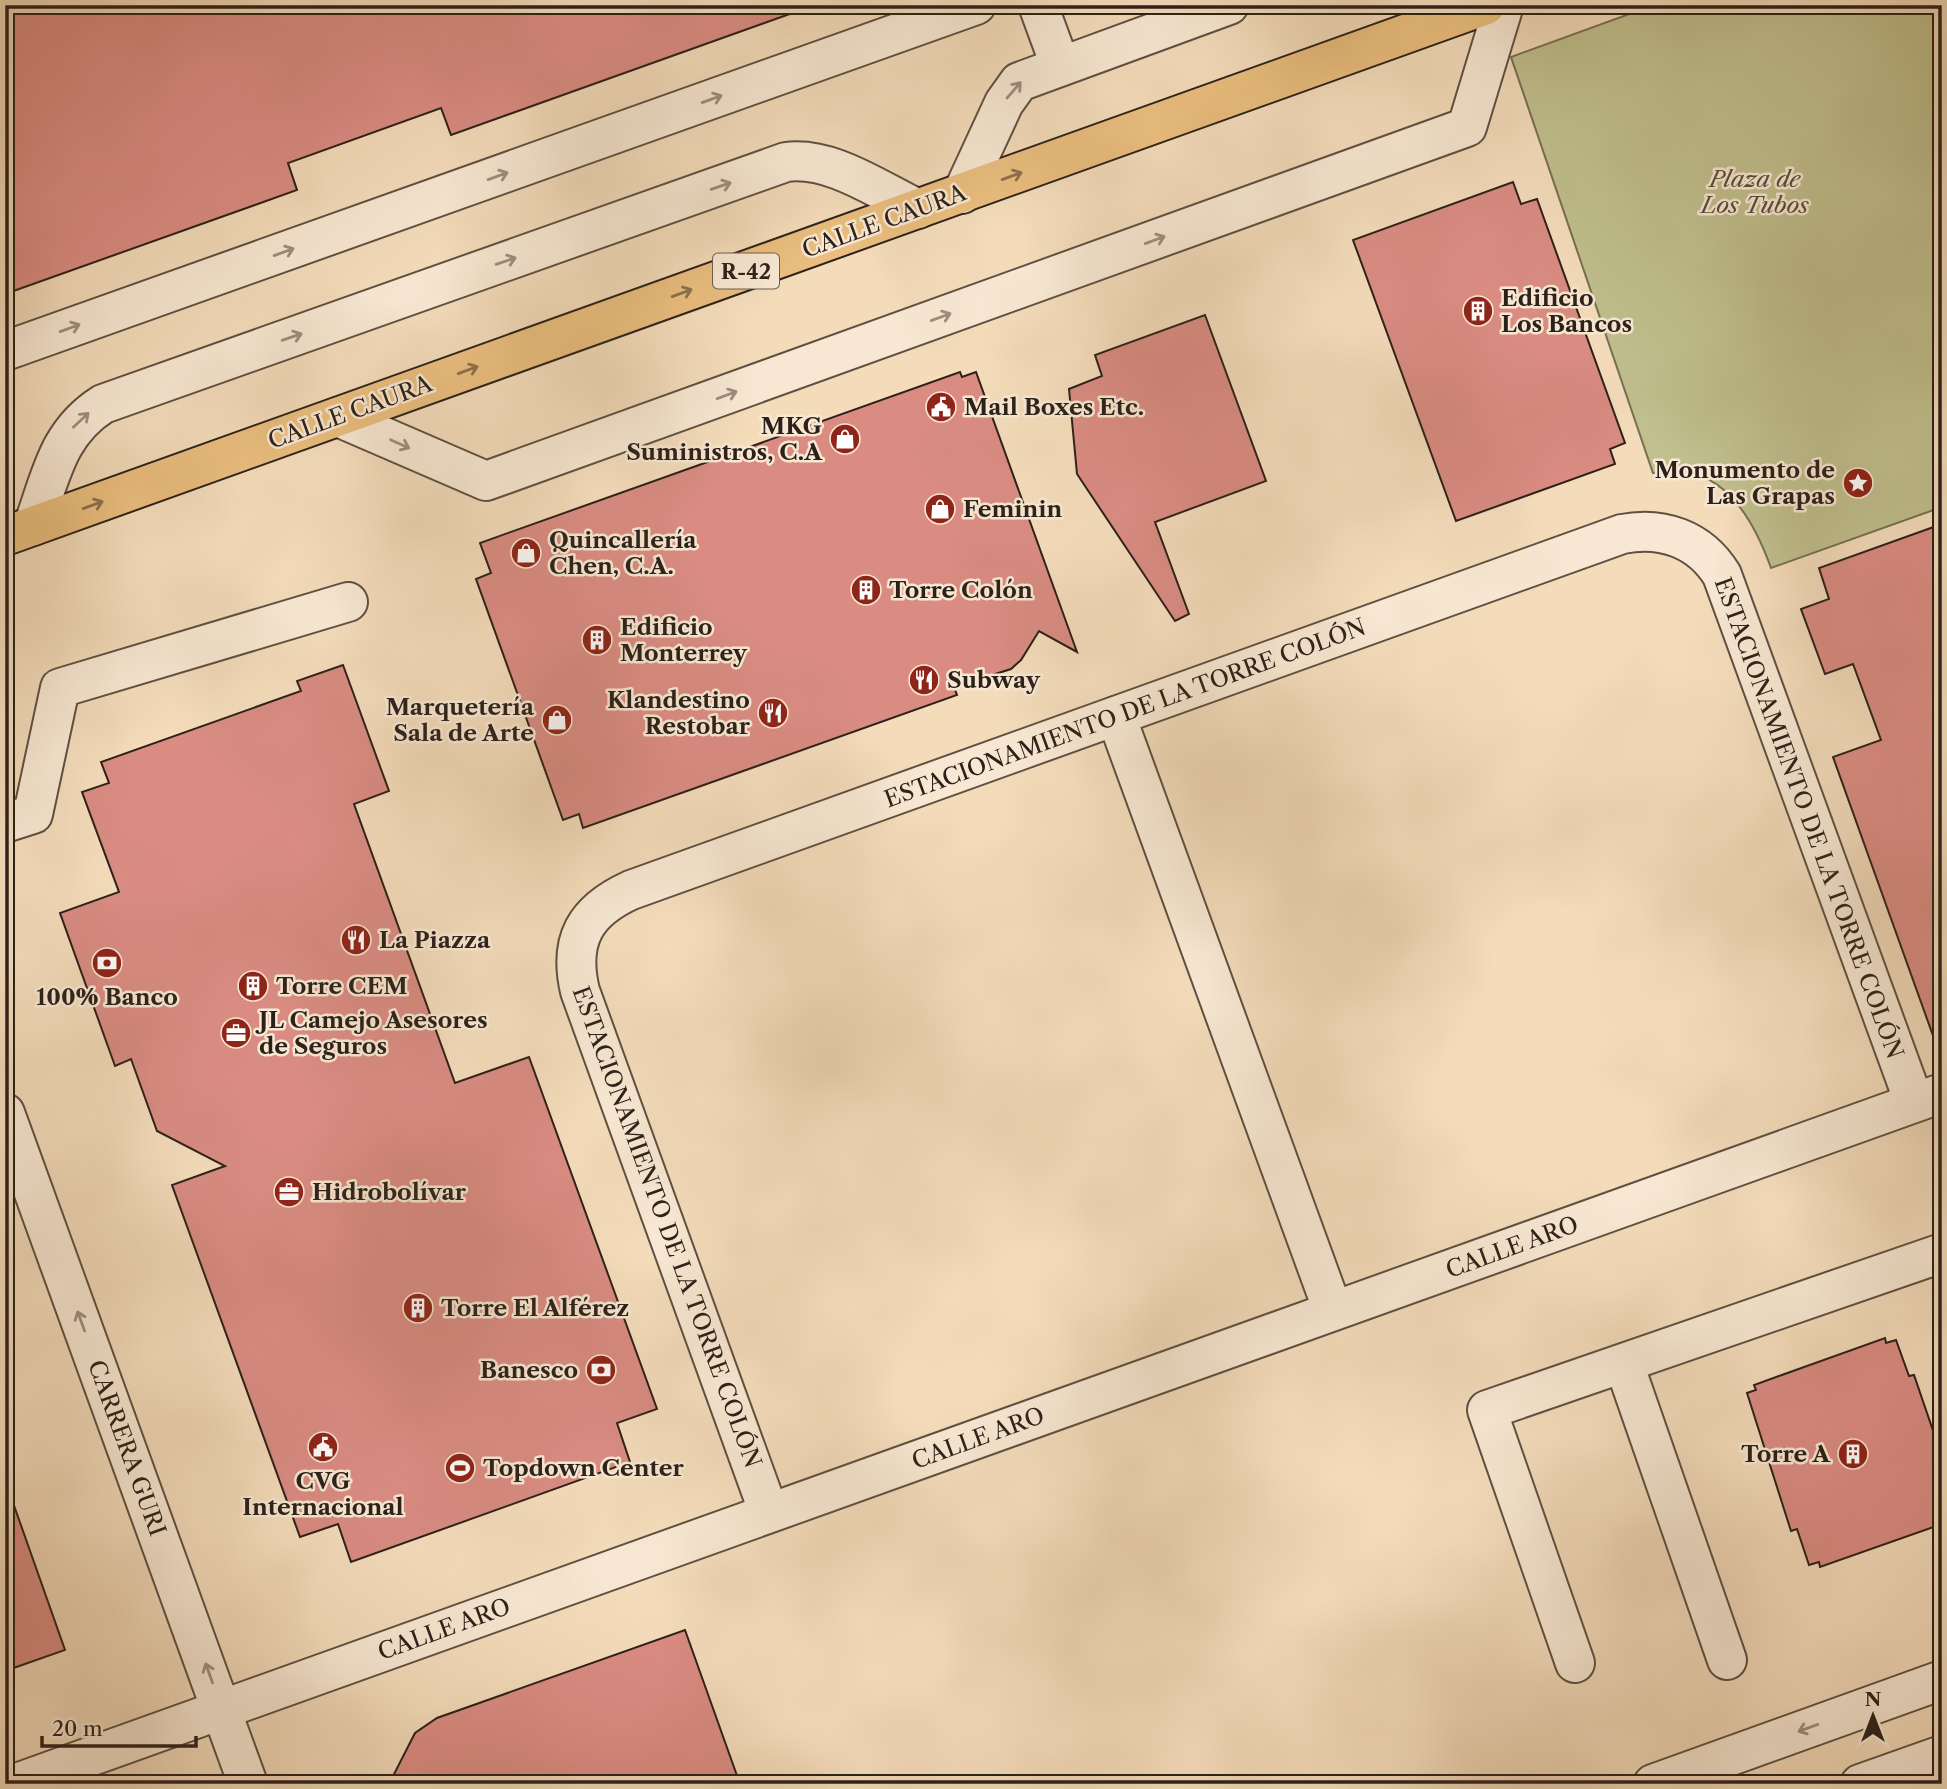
<svg xmlns="http://www.w3.org/2000/svg" width="1947" height="1789" font-family="'Libre Caslon Text',serif">
  <style>
    .green { fill: #c0bf8d; stroke: #767054; stroke-width: 2 }
    .building { fill: #da8c83; stroke: #2c211a; stroke-width: 2 }
    .lines { fill: none; stroke-linecap: round; stroke-linejoin: round }
    .minor-casing { stroke: #5e5042; stroke-width: 42 }
    .major-casing { stroke: #2c211a; stroke-width: 42 }
    .minor { stroke: #f8e8d3; stroke-width: 38 }
    .major { stroke: #eabe7e; stroke-width: 38 }
    .oneway { stroke: #9c8e80 }
    .oneway2 { stroke: #8b704c }
    .labels { text-anchor: middle; dominant-baseline: central; stroke-width: 5; stroke-linejoin: round; paint-order: stroke }
    .shield { fill: #f8e8d3; stroke: #695d52; stroke-width: 2 }
    .shield-label { font-size: 21px; font-weight: bold; fill: #2c211a }
    .park-label { font-size: 23px; font-style: italic; fill: #58503c; stroke: #f8e8d3 }
    .street-label { font-size: 23px; fill: #2c211a; stroke: #f8e8d3 }
    .poi-label { font-size: 23px; font-weight: bold; fill: #2c211a; stroke: #f8e8d3; text-anchor: start }
  </style>
  <rect width="100%" height="100%" fill="#f4dcbb"/>
  <filter id="stains"><feTurbulence type="fractalNoise" baseFrequency=".00286" numOctaves="4"/><feColorMatrix values="0 0 0 0 .2 0 0 0 0 .09 0 0 0 0 .02 0 0 0 .5 -.17"/></filter>
  <radialGradient id="worn" r=".72"><stop offset=".6" stop-color="#630" stop-opacity="0"/><stop offset="1" stop-color="#630" stop-opacity=".3"/></radialGradient>
  <!-- green -->
  <path class="green" d="M1654,5H1942V507L1771,568C1752,515 1719,459 1653,473L1511,57Z"/>
  <!-- building -->
  <g class="building">
    <polygon points="5,5 797,5 798,11 451,135 441,108 288,163 297,190 5,294"/>
    <polygon points="1513,182 1521,204 1537,199 1625,443 1610,449 1615,464 1456,521 1353,240"/>
    <polygon points="1205,315 1266,481 1155,522 1189,614 1175,621 1077,474 1069,389 1102,376 1095,355"/>
    <polygon points="960,372 962,377 976,372 1077,652 1039,631 1021,660 1011,669 954,687 957,695 583,828 579,814 563,820 476,579 491,573 480,543"/>
    <polygon points="1942,524 1942,1043 1936,1044 1833,757 1881,740 1853,664 1825,674 1801,609 1829,599 1819,568"/>
    <polygon points="343,665 389,791 354,804 455,1083 529,1057 657,1409 617,1423 630,1462 351,1562 338,1524 300,1537 172,1185 225,1166 157,1131 131,1059 115,1066 60,913 119,892 82,792 109,783 101,762 301,691 297,681"/>
    <polygon points="1885,1338 1886,1343 1896,1340 1909,1376 1914,1375 1942,1457 1942,1524 1820,1567 1819,1562 1809,1565 1797,1529 1791,1531 1747,1393 1756,1390 1754,1385"/>
    <polygon points="11,1497 65,1650 5,1671 5,1498"/>
    <polygon points="685,1630 740,1784 389,1784 415,1733 437,1718"/>
  </g>
  <g class="lines">
    <!-- minor casing -->
    <g class="minor-casing">
      <g id="minor">
        <polyline points="1038,5 1060,65"/>
        <polyline points="962,194 1004,103 1019,82 1229,5"/>
        <polyline points="5,351 976,5"/>
        <polyline points="338,417 486,481 1467,127 1504,5"/>
        <path d="M33,526C51,477 57,433 103,404L786,162C831,156 878,190 918,209"/>
        <polyline points="1116,716 1333,1311"/>
        <polyline points="5,823 33,814 60,688 348,602"/>
        <polyline points="5,1113 248,1784"/>
        <polyline points="1624,1364 1727,1660"/>
        <path d="M769,1513L580,991C568,940 585,911 631,890L1622,534C1662,526 1700,539 1722,575L1914,1102"/>
        <polyline points="1575,1663 1487,1410 1942,1253"/>
        <polyline points="14,1784 1942,1093"/>
        <polyline points="1653,1784 1942,1680"/>
        <polyline points="1860,1784 1942,1755"/>
      </g>
    </g>
    <!-- major casing -->
    <g class="major-casing">
      <polyline id="major" points="5,536 1486,5"/>
    </g>
    <!-- minor -->
    <use href="#minor" class="minor"/>
    <!-- major -->
    <use href="#major" class="major"/>
  </g>
  <!-- one-way arrows -->
  <defs><path id="oneway-shaft" d="M-6 0H5M1.5-3L5.5 0L1.5 3" fill="none" stroke-width="1.6" stroke-linecap="round" stroke-linejoin="round" transform="scale(1.75)"/></defs>
  <g class="oneway">
    <use href="#oneway-shaft" transform="translate(1014 90) rotate(-49)"/>
    <use href="#oneway-shaft" transform="translate(712 99) rotate(-20)"/>
    <use href="#oneway-shaft" transform="translate(498 176) rotate(-20)"/>
    <use href="#oneway-shaft" transform="translate(721 186) rotate(-19)"/>
    <use href="#oneway-shaft" transform="translate(1155 240) rotate(-20)"/>
    <use href="#oneway-shaft" transform="translate(284 252) rotate(-20)"/>
    <use href="#oneway-shaft" transform="translate(506 261) rotate(-19)"/>
    <use href="#oneway-shaft" transform="translate(941 317) rotate(-20)"/>
    <use href="#oneway-shaft" transform="translate(70 328) rotate(-20)"/>
    <use href="#oneway-shaft" transform="translate(292 337) rotate(-19)"/>
    <use href="#oneway-shaft" transform="translate(727 395) rotate(-20)"/>
    <use href="#oneway-shaft" transform="translate(81 420) rotate(-43)"/>
    <use href="#oneway-shaft" transform="translate(400 444) rotate(24)"/>
    <use href="#oneway-shaft" transform="translate(81 1321) rotate(-110)"/>
    <use href="#oneway-shaft" transform="translate(209 1673) rotate(-110)"/>
    <use href="#oneway-shaft" transform="translate(1808 1728) rotate(160)"/>
  </g>
  <g class="oneway2">
    <use href="#oneway-shaft" transform="translate(1012 176) rotate(-20)"/>
    <use href="#oneway-shaft" transform="translate(682 293) rotate(-20)"/>
    <use href="#oneway-shaft" transform="translate(468 370) rotate(-20)"/>
    <use href="#oneway-shaft" transform="translate(93 505) rotate(-20)"/>
  </g>
  <!-- icons -->
  <defs>
    <g id="building-disc" transform="scale(1.575)"><circle r="9.5" fill="#8f2418" stroke="#f8e8d3"/><path d="M-4-6H4V6H1V3H-1V6H-4ZM-2.5-4.3h1.7v1.8h-1.7ZM.8-4.3h1.7v1.8H.8ZM-2.5-1h1.7V.8h-1.7ZM.8-1h1.7V.8H.8Z" fill="#fff"/></g>
    <g id="civic-disc" transform="scale(1.575)"><circle r="9.5" fill="#8f2418" stroke="#f8e8d3"/><path d="M-.6-6.5H3V-4.5H.6V-3L4-1V1h2V6H-6V1h2V-1L-.6-3ZM-1.2 2.5V6h2.4V2.5Z" fill="#fff"/></g>
    <g id="shop-disc" transform="scale(1.575)"><circle r="9.5" fill="#8f2418" stroke="#f8e8d3"/><path d="M-5-2.5h2.3a2.7 3.5 0 0 1 5.4 0H5L5.5 6h-11ZM-1.5-2.5h3a1.5 2.3 0 0 0-3 0Z" fill="#fff"/></g>
    <g id="sight-disc" transform="scale(1.575)"><circle r="9.5" fill="#8f2418" stroke="#f8e8d3"/><path d="M0-6L1.8-2.2L6-1.7L2.9 1.2L3.7 5.4L0 3.3L-3.7 5.4L-2.9 1.2L-6-1.7L-1.8-2.2Z" fill="#fff"/></g>
    <g id="restaurant-disc" transform="scale(1.575)"><circle r="9.5" fill="#8f2418" stroke="#f8e8d3"/><path d="M-5-6h1v4h1v-4h1v4h1v-4h1v5L-1.5 .5V6h-2V.5L-5-1ZM5-6V6H3V1.5H1.5Q1.5-4 5-6Z" fill="#fff"/></g>
    <g id="bank-disc" transform="scale(1.575)"><circle r="9.5" fill="#8f2418" stroke="#f8e8d3"/><path d="M-6-4H6V4H-6ZM0-2.3a2.3 2.3 0 1 0 0 4.6a2.3 2.3 0 1 0 0-4.6Z" fill="#fff"/></g>
    <g id="office-disc" transform="scale(1.575)"><circle r="9.5" fill="#8f2418" stroke="#f8e8d3"/><path d="M-6-3h4V-5.5h4V-3h4V5H-6ZM-1-4.5V-3h2v-1.5ZM-6 0V1H6V0Z" fill="#fff"/></g>
    <g id="stadium-disc" transform="scale(1.575)"><circle r="9.5" fill="#8f2418" stroke="#f8e8d3"/><path d="M0-5a6.5 5 0 1 0 0 10a6.5 5 0 1 0 0-10ZM-3.5-1.8h7v3.6h-7Z" fill="#fff"/></g>
  </defs>
  <g fill-rule="evenodd">
    <use href="#building-disc" x="1478" y="311"/>
    <use href="#civic-disc" x="941" y="407"/>
    <use href="#shop-disc" x="845" y="439"/>
    <use href="#sight-disc" x="1858" y="483"/>
    <use href="#shop-disc" x="940" y="509"/>
    <use href="#shop-disc" x="526" y="553"/>
    <use href="#building-disc" x="866" y="590"/>
    <use href="#building-disc" x="597" y="640"/>
    <use href="#restaurant-disc" x="924" y="680"/>
    <use href="#restaurant-disc" x="773" y="713"/>
    <use href="#shop-disc" x="557" y="720"/>
    <use href="#restaurant-disc" x="356" y="940"/>
    <use href="#bank-disc" x="107" y="963"/>
    <use href="#building-disc" x="253" y="986"/>
    <use href="#office-disc" x="236" y="1033"/>
    <use href="#office-disc" x="289" y="1192"/>
    <use href="#building-disc" x="418" y="1308"/>
    <use href="#bank-disc" x="601" y="1370"/>
    <use href="#civic-disc" x="323" y="1447"/>
    <use href="#building-disc" x="1853" y="1454"/>
    <use href="#stadium-disc" x="460" y="1468"/>
  </g>
  <g class="labels">
    <!-- shield labels -->
    <rect class="shield" x="713" y="253.5" width="66" height="35" rx="5"/>
    <g class="shield-label">
      <text x="746" y="271">R-42</text>
    </g>
    <!-- park labels -->
    <g class="park-label">
      <text x="1755" y="179">Plaza de<tspan x="1755" dy="26">Los Tubos</tspan></text>
    </g>
    <!-- street labels -->
    <g class="street-label">
      <text transform="translate(884 221) rotate(-20)">CALLE CAURA</text>
      <text transform="translate(350 412) rotate(-20)">CALLE CAURA</text>
      <text transform="translate(1125 713) rotate(-20)">ESTACIONAMIENTO DE LA TORRE COLÓN</text>
      <text transform="translate(1809 818) rotate(70)">ESTACIONAMIENTO DE LA TORRE COLÓN</text>
      <text transform="translate(667 1227) rotate(70)">ESTACIONAMIENTO DE LA TORRE COLÓN</text>
      <text transform="translate(1512 1247) rotate(-20)">CALLE ARO</text>
      <text transform="translate(978 1438) rotate(-20)">CALLE ARO</text>
      <text transform="translate(127 1448) rotate(70)">CARRERA GURI</text>
      <text transform="translate(444 1629) rotate(-20)">CALLE ARO</text>
    </g>
    <!-- poi labels -->
    <g class="poi-label">
      <text x="1501" y="298">Edificio<tspan x="1501" dy="26">Los Bancos</tspan></text>
      <text x="964" y="407">Mail Boxes Etc.</text>
      <text x="822" y="426" text-anchor="end">MKG<tspan x="822" dy="26">Suministros, C.A</tspan></text>
      <text x="1835" y="470" text-anchor="end">Monumento de<tspan x="1835" dy="26">Las Grapas</tspan></text>
      <text x="963" y="509">Feminin</text>
      <text x="549" y="540">Quincallería<tspan x="549" dy="26">Chen, C.A.</tspan></text>
      <text x="889" y="590">Torre Colón</text>
      <text x="620" y="627">Edificio<tspan x="620" dy="26">Monterrey</tspan></text>
      <text x="947" y="680">Subway</text>
      <text x="750" y="700" text-anchor="end">Klandestino<tspan x="750" dy="26">Restobar</tspan></text>
      <text x="534" y="707" text-anchor="end">Marquetería<tspan x="534" dy="26">Sala de Arte</tspan></text>
      <text x="379" y="940">La Piazza</text>
      <text x="276" y="986">Torre CEM</text>
      <text x="107" y="997" text-anchor="middle">100% Banco</text>
      <text x="259" y="1020">JL Camejo Asesores<tspan x="259" dy="26">de Seguros</tspan></text>
      <text x="312" y="1192">Hidrobolívar</text>
      <text x="441" y="1308">Torre El Alférez</text>
      <text x="578" y="1370" text-anchor="end">Banesco</text>
      <text x="1830" y="1454" text-anchor="end">Torre A</text>
      <text x="483" y="1468">Topdown Center</text>
      <text x="323" y="1481" text-anchor="middle">CVG<tspan x="323" dy="26">Internacional</tspan></text>
    </g>
  </g>
  <!-- margin -->
  <rect width="1947" height="1789" fill="none" stroke="#f4dcbb" stroke-width="28"/>
  <rect x="7" y="7" width="1933" height="1775" fill="none" stroke="#2c211a" stroke-width="3.5"/>
  <rect x="14" y="14" width="1919" height="1761" fill="none" stroke="#2c211a" stroke-width="2"/>
  <!-- north arrow -->
  <g transform="translate(1873 1716)" stroke="#f8e8d3" stroke-width="5" paint-order="stroke">
  <path d="M0-5L12 26L0 18L-12 26Z" fill="#2c211a"/>
  <text y="-10" font-size="19" font-weight="bold" text-anchor="middle" fill="#2c211a">N</text>
  </g>
  <!-- scale -->
  <path d="M42 1736v10h154v-10" fill="none" stroke="#2c211a" stroke-width="3.5"/>
  <text x="52" y="1736" font-size="21" fill="#2c211a" stroke="#f8e8d3" stroke-width="5" paint-order="stroke">20 m</text>
  <rect width="100%" height="100%" filter="url(#stains)"/>
  <rect width="100%" height="100%" fill="url(#worn)"/>
</svg>
